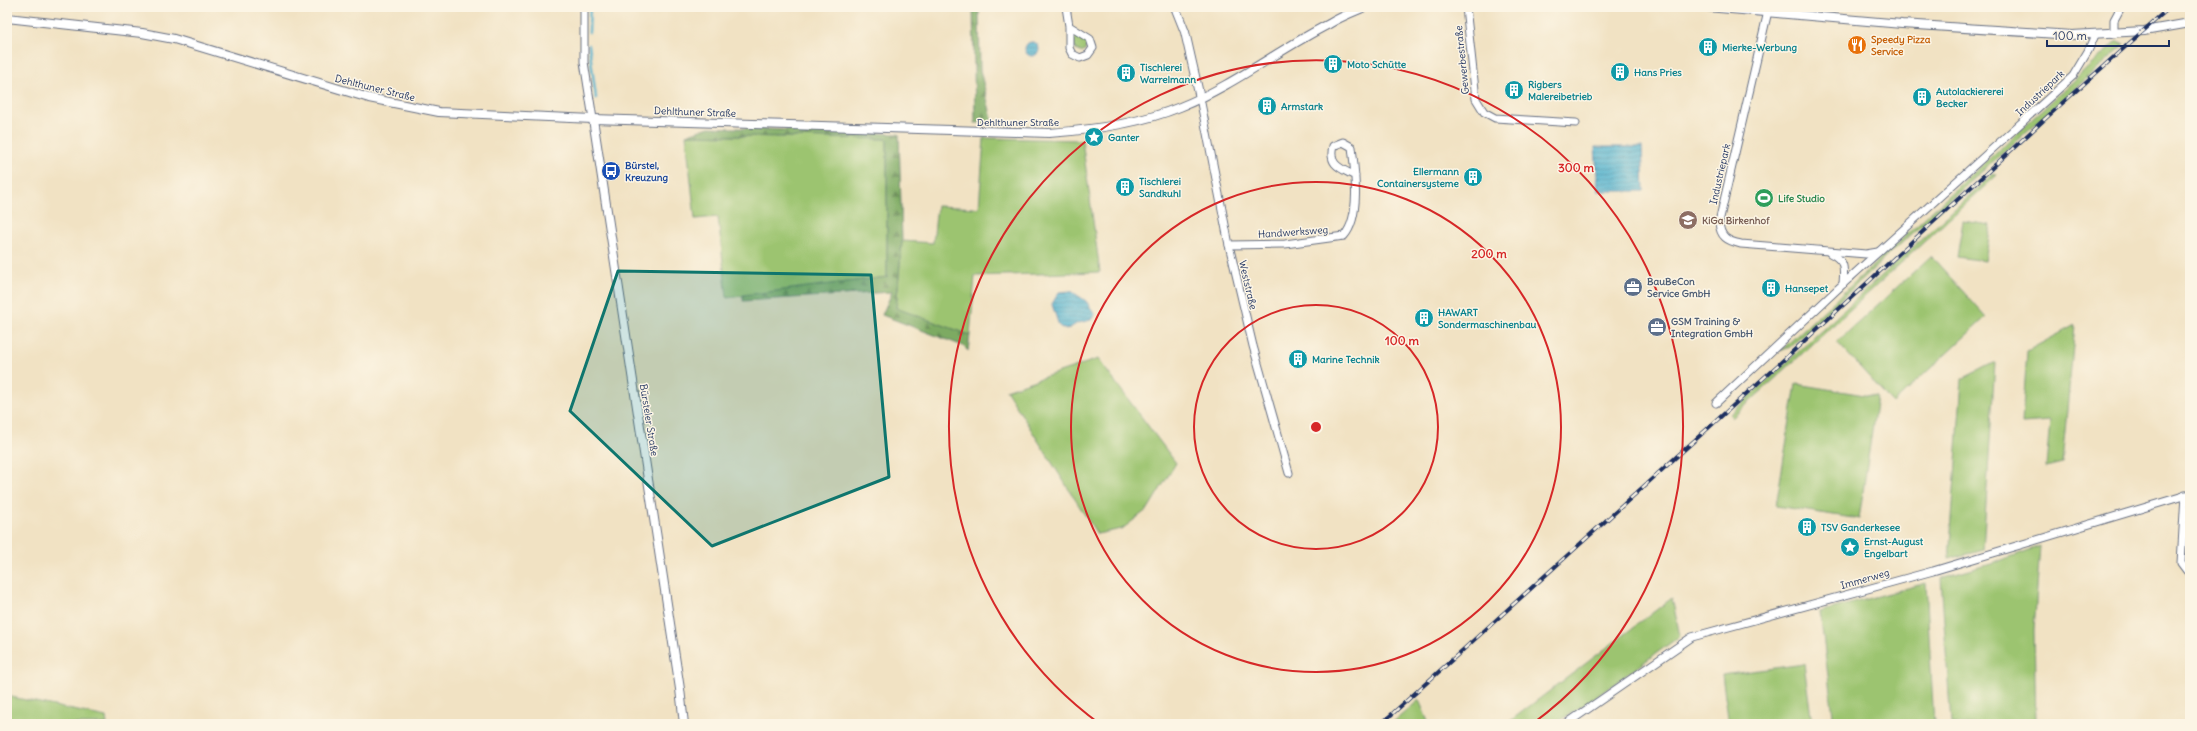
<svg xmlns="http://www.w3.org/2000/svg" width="2197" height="731" font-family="Delius,sans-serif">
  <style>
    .grass { fill: #9cc470; stroke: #5c7a67 }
    .forest { fill: url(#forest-firs); stroke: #4c6c60 }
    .water { fill: url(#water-rules); stroke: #357096 }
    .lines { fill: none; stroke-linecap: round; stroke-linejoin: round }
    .stream { stroke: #4fb1ce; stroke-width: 2.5 }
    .minor-casing { stroke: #666e81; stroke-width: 9 }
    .tertiary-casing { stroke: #666e81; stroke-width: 10 }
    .minor { stroke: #fff; stroke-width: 7 }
    .tertiary { stroke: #fff; stroke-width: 8 }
    .rail-casing { stroke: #1b2f5e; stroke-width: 4 }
    .rail { stroke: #fcf5e5; stroke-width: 2.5; stroke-dasharray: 8; stroke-linecap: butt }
    .marked { fill: #0f766e; fill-opacity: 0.2; stroke: #0f766e; stroke-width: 3; stroke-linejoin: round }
    .ring { fill: none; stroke: #d62828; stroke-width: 2 }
    .labels { text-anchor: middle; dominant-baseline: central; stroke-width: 3; stroke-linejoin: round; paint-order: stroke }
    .food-label { font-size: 10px; font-weight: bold; fill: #c56008; stroke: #fcf5e5; text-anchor: start }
    .culture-label { font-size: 10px; font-weight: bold; fill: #0d838f; stroke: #fcf5e5; text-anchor: start }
    .street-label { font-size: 10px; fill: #1b2f5e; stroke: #fcf5e5 }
    .transit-label { font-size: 10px; font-weight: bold; fill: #164399; stroke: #fcf5e5; text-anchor: start }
    .leisure-label { font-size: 10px; font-weight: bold; fill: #27864d; stroke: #fcf5e5; text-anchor: start }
    .education-label { font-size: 10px; font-weight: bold; fill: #785e54; stroke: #fcf5e5; text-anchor: start }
    .service-label { font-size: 10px; font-weight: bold; fill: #4e5e75; stroke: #fcf5e5; text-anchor: start }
    .centre { fill: #d62828; stroke: #fcf5e5; stroke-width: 2 }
    .ring-label { font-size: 12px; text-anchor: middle; font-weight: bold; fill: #d62828; stroke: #fcf5e5; stroke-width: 3; stroke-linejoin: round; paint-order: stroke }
  </style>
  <defs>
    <pattern id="forest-firs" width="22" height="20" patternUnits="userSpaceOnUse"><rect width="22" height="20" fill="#7daa62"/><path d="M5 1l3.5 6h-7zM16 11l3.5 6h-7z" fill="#668b54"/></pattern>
    <pattern id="water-rules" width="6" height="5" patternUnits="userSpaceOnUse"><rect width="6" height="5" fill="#4fb1ce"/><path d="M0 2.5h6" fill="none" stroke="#4190aa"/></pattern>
  </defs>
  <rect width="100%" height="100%" fill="#fcf5e5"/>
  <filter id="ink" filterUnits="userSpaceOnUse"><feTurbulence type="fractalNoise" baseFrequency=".025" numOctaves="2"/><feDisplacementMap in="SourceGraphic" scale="8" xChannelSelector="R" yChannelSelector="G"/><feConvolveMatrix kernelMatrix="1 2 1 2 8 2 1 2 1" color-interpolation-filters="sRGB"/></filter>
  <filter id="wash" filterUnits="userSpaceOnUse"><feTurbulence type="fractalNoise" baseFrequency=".012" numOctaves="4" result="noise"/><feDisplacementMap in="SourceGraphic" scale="16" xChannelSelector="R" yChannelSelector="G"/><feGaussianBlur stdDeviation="0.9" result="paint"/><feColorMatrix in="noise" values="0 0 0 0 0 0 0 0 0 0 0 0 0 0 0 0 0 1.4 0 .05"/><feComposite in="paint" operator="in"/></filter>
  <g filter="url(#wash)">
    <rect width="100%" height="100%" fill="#f1e2c3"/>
    <!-- grass -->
    <g class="grass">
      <polygon points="1074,35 1077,35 1087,43 1085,50 1081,52 1076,50 1074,44"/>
      <polygon points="2117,41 2125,44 1886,257 1790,347 1780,351"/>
      <polygon points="686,135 887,139 887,277 727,298 718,217 695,219"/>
      <polygon points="984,138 1082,140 1100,272 975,276 970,335 896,309 902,241 933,243 937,206 979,208"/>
      <polygon points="1993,174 1997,175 1732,418 1730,414"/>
      <polygon points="1963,221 1991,225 1985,261 1957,257"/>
      <polygon points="1931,256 1986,317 1893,403 1837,342"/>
      <polygon points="2075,325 2062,463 2046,467 2050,421 2022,423 2027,351"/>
      <polygon points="1098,359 1176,463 1148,509 1122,529 1097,534 1006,390"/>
      <polygon points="1995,362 1983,550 1949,559 1962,379"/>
      <polygon points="1796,384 1877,397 1859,519 1776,506"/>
      <polygon points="2040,546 2034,631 2036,724 1951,724 1941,578 1991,564"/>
      <polygon points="1926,583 1934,724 1834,724 1820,612"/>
      <polygon points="1672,598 1680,636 1592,700 1554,724 1506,724"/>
      <polygon points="1804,664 1812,724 1729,724 1722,675"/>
      <polygon points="7,696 106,717 107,724 7,724"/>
      <polygon points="1419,700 1429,724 1391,724"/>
    </g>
    <!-- forest -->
    <g class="forest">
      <polygon points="973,7 979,7 980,70 993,123 975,123"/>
      <polygon points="709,127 899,134 902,241 896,308 970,335 968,351 963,346 882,315 892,292 743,301 743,295 887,277 887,139 686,135"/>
    </g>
    <!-- water -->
    <g class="water">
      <circle cx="1032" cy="49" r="7"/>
      <polygon points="1642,147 1644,191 1598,191 1595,147"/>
      <polygon points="1071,291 1086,301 1095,314 1091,320 1078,323 1066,330 1059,326 1052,304 1059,292"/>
    </g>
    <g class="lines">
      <!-- stream -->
      <g class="stream">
        <polyline points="589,32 590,7"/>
        <polyline points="589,45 596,98"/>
      </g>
    </g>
  </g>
  <g filter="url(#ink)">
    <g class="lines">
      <!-- minor casing -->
      <g class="minor-casing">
        <g id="minor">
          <polyline points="584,7 584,62 593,119"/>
          <polyline points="1066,7 1069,26 1069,48 1072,54 1080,58 1088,55 1093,48 1090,39 1069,26"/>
          <polyline points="1466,7 1476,99 1484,112 1495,118 1576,123"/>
          <path d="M1769,7L1719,222C1720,237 1727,241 1741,244L1866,254L1878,252"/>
          <polyline points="2114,34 2114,20 2121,7"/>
          <polyline points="1200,98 1229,245 1253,346 1289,473"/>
          <path d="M1229,245L1285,244L1344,236C1361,217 1355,172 1352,147L1343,142L1333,146C1328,165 1340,168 1355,176"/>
          <path d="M1830,253C1846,261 1844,268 1843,284"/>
          <polyline points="1716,403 1843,284 2073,76 2088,51 2095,35"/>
          <polyline points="2185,495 2181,563 2187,571 2190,571"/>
          <polyline points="1566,724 1692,637 1933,571 2190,494"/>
        </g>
      </g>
      <!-- tertiary casing -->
      <g class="tertiary-casing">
        <g id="tertiary">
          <polyline points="1175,7 1185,32 1200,98"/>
          <polyline points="1707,7 1902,24 2072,35 2144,31 2190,23"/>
          <path d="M7,18L142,33L174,39L369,98L439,112L593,119L1049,133C1093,130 1139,124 1180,107C1233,86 1278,50 1329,24C1340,17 1353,12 1365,7"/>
          <polyline points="593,119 680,689 684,724"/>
        </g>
      </g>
      <!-- minor -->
      <use href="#minor" class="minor"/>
      <!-- tertiary -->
      <use href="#tertiary" class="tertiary"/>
      <!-- rail casing -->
      <g class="rail-casing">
        <polyline id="rail" points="1381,724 1789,355 2059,106 2170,7"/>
      </g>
      <!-- rail -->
      <use href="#rail" class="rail"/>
    </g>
  </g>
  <!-- marked area -->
  <path class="marked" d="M618,271L871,275L889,477L712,546L570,411Z"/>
  <!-- distance rings -->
  <g class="ring">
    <circle cx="1316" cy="427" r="122"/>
    <circle cx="1316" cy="427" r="245"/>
    <path d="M1100 724A367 367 0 1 1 1532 724"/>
  </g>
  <!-- icons -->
  <defs>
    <g id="restaurant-disc" transform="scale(1)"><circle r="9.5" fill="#e8710a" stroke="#fcf5e5"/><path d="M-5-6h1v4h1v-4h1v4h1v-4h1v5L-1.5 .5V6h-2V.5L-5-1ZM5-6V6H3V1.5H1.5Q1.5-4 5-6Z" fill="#fff"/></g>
    <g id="building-disc" transform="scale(1)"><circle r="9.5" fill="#0f9aa8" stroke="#fcf5e5"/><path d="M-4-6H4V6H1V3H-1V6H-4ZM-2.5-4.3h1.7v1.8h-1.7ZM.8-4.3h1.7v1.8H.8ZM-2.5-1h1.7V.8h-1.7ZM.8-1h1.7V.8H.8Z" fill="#fff"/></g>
    <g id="sight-disc" transform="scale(1)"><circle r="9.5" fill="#0f9aa8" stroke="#fcf5e5"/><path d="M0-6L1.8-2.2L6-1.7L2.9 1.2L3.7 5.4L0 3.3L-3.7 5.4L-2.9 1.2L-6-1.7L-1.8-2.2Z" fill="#fff"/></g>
    <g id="bus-disc" transform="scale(1)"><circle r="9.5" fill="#1a4fb4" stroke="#fcf5e5"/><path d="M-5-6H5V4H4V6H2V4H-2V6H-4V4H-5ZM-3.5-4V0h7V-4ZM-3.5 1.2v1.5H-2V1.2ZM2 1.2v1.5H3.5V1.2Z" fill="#fff"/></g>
    <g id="stadium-disc" transform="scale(1)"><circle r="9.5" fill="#2e9e5b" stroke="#fcf5e5"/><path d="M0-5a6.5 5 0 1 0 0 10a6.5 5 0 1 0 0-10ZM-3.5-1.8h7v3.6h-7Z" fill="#fff"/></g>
    <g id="school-disc" transform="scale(1)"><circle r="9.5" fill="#8d6e63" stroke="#fcf5e5"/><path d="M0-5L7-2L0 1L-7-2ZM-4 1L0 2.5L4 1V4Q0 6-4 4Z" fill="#fff"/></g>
    <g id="office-disc" transform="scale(1)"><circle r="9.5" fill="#5c6f8a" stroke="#fcf5e5"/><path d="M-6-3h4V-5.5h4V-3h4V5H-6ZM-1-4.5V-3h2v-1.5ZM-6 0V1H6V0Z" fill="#fff"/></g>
  </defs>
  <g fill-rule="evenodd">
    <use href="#restaurant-disc" x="1857" y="45"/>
    <use href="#building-disc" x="1708" y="47"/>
    <use href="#building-disc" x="1333" y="64"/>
    <use href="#building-disc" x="1620" y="72"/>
    <use href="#building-disc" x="1126" y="73"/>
    <use href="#building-disc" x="1514" y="90"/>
    <use href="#building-disc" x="1922" y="97"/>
    <use href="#building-disc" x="1267" y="106"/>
    <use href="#sight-disc" x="1094" y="137"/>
    <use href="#bus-disc" x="611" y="171"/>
    <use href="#building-disc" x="1473" y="177"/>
    <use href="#building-disc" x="1125" y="187"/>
    <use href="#stadium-disc" x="1764" y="198"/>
    <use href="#school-disc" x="1688" y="220"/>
    <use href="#office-disc" x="1633" y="287"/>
    <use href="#building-disc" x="1771" y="288"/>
    <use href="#building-disc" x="1424" y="318"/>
    <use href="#office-disc" x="1657" y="327"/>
    <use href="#building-disc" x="1298" y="359"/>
    <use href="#building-disc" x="1807" y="527"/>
    <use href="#sight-disc" x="1850" y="547"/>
  </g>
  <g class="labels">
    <!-- food labels -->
    <g class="food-label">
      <text x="1871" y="39">Speedy Pizza<tspan x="1871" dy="12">Service</tspan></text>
    </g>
    <!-- culture labels -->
    <g class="culture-label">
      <text x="1722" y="47">Mierke-Werbung</text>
      <text x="1347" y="64">Moto Schütte</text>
      <text x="1140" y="67">Tischlerei<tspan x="1140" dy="12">Warrelmann</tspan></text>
      <text x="1634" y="72">Hans Pries</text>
      <text x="1528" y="84">Rigbers<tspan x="1528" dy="12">Malereibetrieb</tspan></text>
      <text x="1936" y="91">Autolackiererei<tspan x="1936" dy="12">Becker</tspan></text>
      <text x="1281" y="106">Armstark</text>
      <text x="1108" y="137">Ganter</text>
      <text x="1459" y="171" text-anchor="end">Ellermann<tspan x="1459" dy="12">Containersysteme</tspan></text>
      <text x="1139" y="181">Tischlerei<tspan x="1139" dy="12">Sandkuhl</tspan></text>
      <text x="1785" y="288">Hansepet</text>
      <text x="1438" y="312">HAWART<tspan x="1438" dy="12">Sondermaschinenbau</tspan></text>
      <text x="1312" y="359">Marine Technik</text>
      <text x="1821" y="527">TSV Ganderkesee</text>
      <text x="1864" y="541">Ernst-August<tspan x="1864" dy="12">Engelbart</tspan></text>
    </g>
    <!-- street labels -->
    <g class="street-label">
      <text transform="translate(1462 60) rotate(-96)">Gewerbestraße</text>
      <text transform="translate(375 88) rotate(14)">Dehlthuner Straße</text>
      <text transform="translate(2040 93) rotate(-43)">Industriepark</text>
      <text transform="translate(695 112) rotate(2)">Dehlthuner Straße</text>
      <text x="1018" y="122">Dehlthuner Straße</text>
      <text transform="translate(1720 174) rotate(-77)">Industriepark</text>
      <text transform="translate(1293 232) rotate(-4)">Handwerksweg</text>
      <text transform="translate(1248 285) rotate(77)">Weststraße</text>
      <text transform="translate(649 420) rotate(81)">Bürsteler Straße</text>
      <text transform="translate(1865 579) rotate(-16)">Immerweg</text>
    </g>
    <!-- transit labels -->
    <g class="transit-label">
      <text x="625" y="165">Bürstel,<tspan x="625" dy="12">Kreuzung</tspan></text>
    </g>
    <!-- leisure labels -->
    <g class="leisure-label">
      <text x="1778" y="198">Life Studio</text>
    </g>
    <!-- education labels -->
    <g class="education-label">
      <text x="1702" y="220">KiGa Birkenhof</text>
    </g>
    <!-- service labels -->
    <g class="service-label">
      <text x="1647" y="281">BauBeCon<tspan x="1647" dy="12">Service GmbH</tspan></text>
      <text x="1671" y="321">GSM Training &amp;<tspan x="1671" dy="12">Integration GmbH</tspan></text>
    </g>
  </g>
  <circle cx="1316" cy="427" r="6" class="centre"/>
  <g class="ring-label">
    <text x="1576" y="172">300 m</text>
    <text x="1489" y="258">200 m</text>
    <text x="1402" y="345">100 m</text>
  </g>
  <!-- margin -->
  <rect width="2197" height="731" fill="none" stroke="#fcf5e5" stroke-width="24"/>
  <!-- scale -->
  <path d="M2047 40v6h122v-6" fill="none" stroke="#1b2f5e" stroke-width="2"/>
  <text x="2053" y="40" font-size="12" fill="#1b2f5e" stroke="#fcf5e5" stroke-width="3" paint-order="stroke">100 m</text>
</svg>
